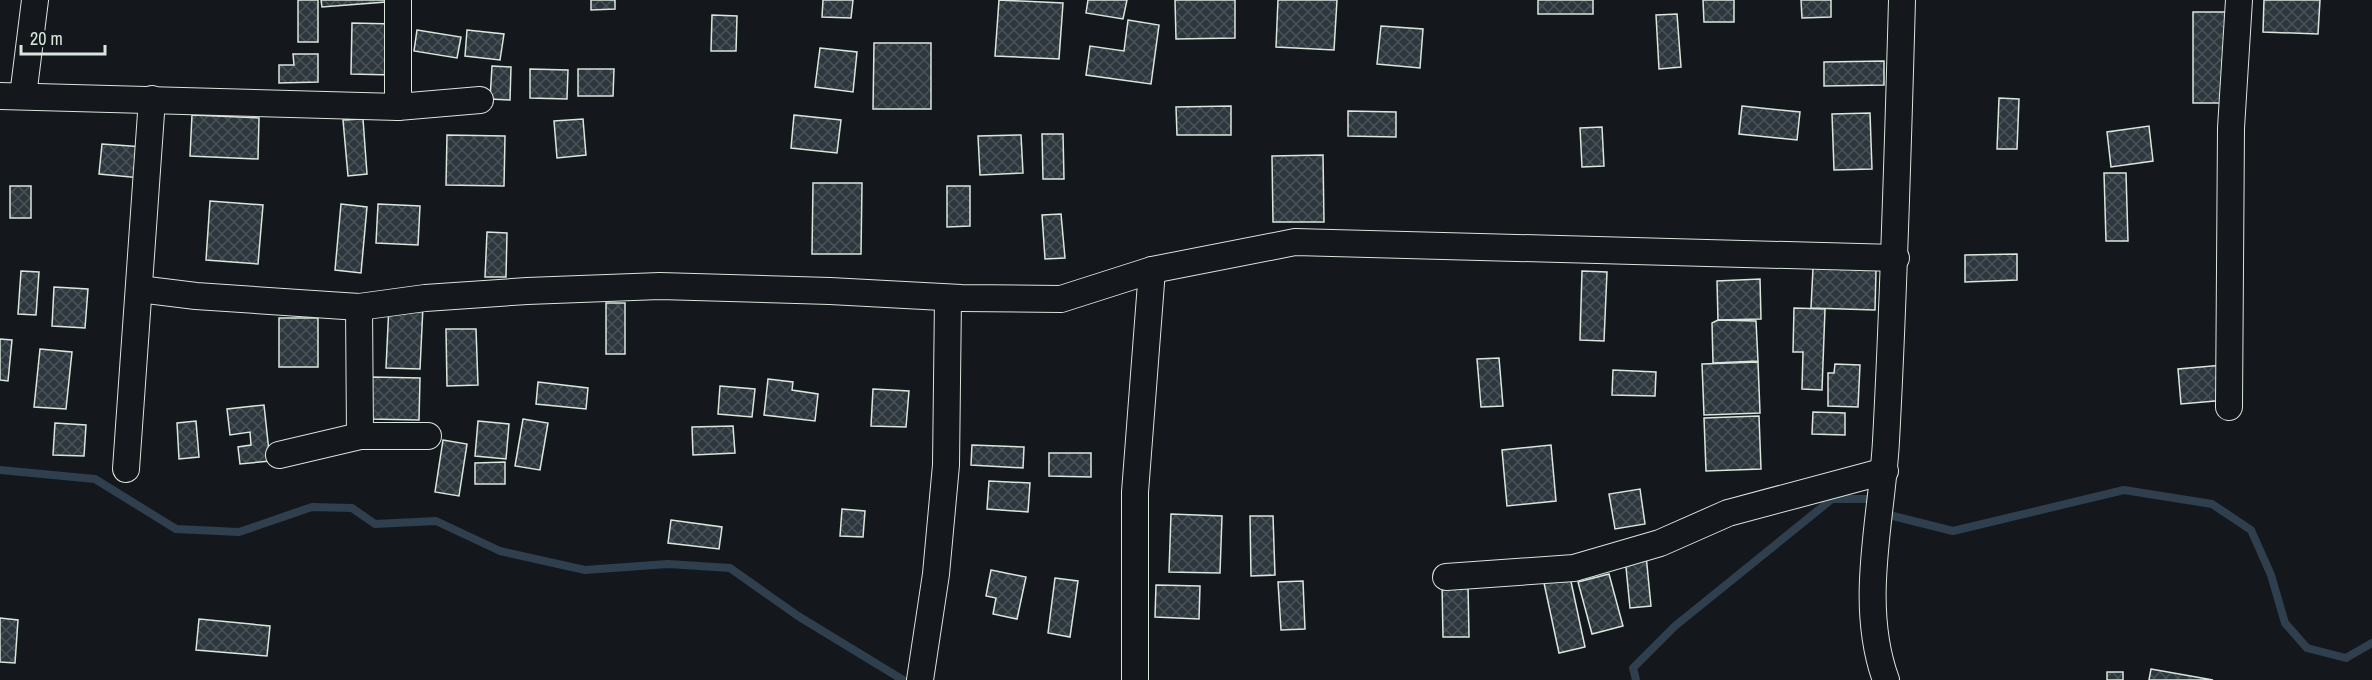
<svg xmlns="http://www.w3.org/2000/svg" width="2372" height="680" font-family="'Archivo Narrow',sans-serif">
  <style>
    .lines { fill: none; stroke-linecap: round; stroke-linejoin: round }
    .stream { stroke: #2f3f4d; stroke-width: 8 }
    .building { fill: url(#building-cross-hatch); stroke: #d8e6dc; stroke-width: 1.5 }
    .minor-casing { stroke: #d8e6dc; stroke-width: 28 }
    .minor { stroke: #14181c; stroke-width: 26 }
  </style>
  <defs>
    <pattern id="building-cross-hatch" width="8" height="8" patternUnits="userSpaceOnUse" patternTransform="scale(1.5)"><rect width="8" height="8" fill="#2c363c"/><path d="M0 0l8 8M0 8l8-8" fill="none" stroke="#4a5358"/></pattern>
  </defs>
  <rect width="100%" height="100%" fill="#14181c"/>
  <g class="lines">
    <!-- stream -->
    <g class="stream">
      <polyline points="0,470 95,479 176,529 239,532 312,507 352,508 375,524 436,521 500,551 585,570 668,564 730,568 798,616 903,680"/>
      <polyline points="1636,680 1633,668 1675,626 1832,499 1868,499 1893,516 1953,531 2124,490 2212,504 2251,530 2271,575 2285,623 2307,648 2346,658 2372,643"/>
    </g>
  </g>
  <!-- building -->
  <g class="building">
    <rect x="298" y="0" width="20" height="42"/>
    <polygon points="321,0 386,0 386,2 322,7"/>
    <polygon points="591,0 615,0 615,9 591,10"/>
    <polygon points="823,0 853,0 851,18 822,17"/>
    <polygon points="999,0 1063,3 1059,59 995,56"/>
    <polygon points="1088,0 1127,0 1123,19 1086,13"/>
    <polygon points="1175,0 1235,0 1235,38 1176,39"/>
    <polygon points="1278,0 1337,0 1334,50 1276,47"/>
    <rect x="1538" y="0" width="55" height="14"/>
    <polygon points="1703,0 1734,0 1734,22 1704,22"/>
    <polygon points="1801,0 1831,0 1831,17 1802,18"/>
    <polygon points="2264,0 2320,0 2318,34 2263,32"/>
    <rect x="2193" y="12" width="40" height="91"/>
    <polygon points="1677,14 1681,67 1659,69 1656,15"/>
    <polygon points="712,15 737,16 736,51 711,51"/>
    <polygon points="1128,20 1159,25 1151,84 1086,75 1090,46 1124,51"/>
    <polygon points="352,23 394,24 393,75 351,74"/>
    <polygon points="1381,26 1423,29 1420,68 1377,64"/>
    <polygon points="417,30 461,37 457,58 414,51"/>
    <polygon points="467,30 504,34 500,60 465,56"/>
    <polygon points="874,43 931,43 931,109 873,109"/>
    <polygon points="820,48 857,52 853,92 815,87"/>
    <polygon points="293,54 318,54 318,82 279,83 279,65 294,65"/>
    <polygon points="1884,61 1884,85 1824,86 1824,62"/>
    <polygon points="492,66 511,67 510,100 490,99"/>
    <polygon points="530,69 568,70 567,99 530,98"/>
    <polygon points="578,69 614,69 613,96 578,96"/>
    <polygon points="1999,98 2019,99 2017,149 1997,149"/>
    <polygon points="1231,106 1231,135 1177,135 1176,107"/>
    <polygon points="1742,106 1800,112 1797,140 1739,134"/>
    <polygon points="1348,111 1396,112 1396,137 1348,136"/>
    <polygon points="1870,113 1872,169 1834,170 1832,114"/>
    <polygon points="192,115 259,118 258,159 190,156"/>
    <polygon points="794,115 841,120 837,153 791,148"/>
    <polygon points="363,119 367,174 348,176 343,120"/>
    <polygon points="583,119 586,155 557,158 554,121"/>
    <polygon points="2149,126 2153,161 2111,167 2107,132"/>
    <polygon points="1602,127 1604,166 1582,167 1580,128"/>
    <polygon points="1042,134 1063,134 1064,179 1043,179"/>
    <polygon points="447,135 505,136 504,186 446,185"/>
    <polygon points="1021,135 1023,173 980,175 978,136"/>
    <polygon points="102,144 144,147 141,178 99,174"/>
    <polygon points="1323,155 1324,222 1273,222 1272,156"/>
    <polygon points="2104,173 2126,173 2128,241 2106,241"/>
    <polygon points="813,183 862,183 861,254 812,254"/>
    <rect x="10" y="186" width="21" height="32"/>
    <polygon points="947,186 970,186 970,226 947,227"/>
    <polygon points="210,201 263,205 258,264 206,260"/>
    <polygon points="341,204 367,207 361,273 335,270"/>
    <polygon points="378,204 420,206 418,245 376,243"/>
    <polygon points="1061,214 1065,258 1045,259 1042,215"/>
    <polygon points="487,232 507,233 506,277 485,277"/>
    <polygon points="2017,254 2017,280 1965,282 1965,255"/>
    <polygon points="1813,268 1876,270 1875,310 1811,308"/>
    <polygon points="21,271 39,272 36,315 18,314"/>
    <polygon points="1582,271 1607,272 1604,341 1580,340"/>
    <polygon points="1760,279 1761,319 1718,320 1717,281"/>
    <polygon points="54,287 88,289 85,328 52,326"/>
    <rect x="606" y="303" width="19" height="51"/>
    <polygon points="389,304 423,306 420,369 386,368"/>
    <polygon points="1794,308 1825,309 1822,390 1802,389 1803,352 1793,352"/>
    <rect x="279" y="318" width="39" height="49"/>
    <polygon points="1718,320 1756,321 1758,361 1713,363 1712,323"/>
    <polygon points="446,329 476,329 478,385 447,386"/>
    <polygon points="0,339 12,340 8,381 0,380"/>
    <polygon points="40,349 72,352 66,409 34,407"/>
    <polygon points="1499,358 1503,406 1481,407 1477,359"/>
    <polygon points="1758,362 1760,413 1704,415 1702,364"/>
    <polygon points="1835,364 1860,365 1858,407 1828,406 1828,373 1834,373"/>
    <polygon points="2223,365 2226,400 2181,404 2178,369"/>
    <polygon points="1613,370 1656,372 1655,396 1612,395"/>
    <polygon points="371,377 420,378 419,420 370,419"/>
    <polygon points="768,379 793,382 792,390 818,394 815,421 764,415"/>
    <polygon points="538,382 588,388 586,409 536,404"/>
    <polygon points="720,386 755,389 752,417 718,414"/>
    <polygon points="873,389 909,391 906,427 871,426"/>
    <polygon points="264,405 270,461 240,464 238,447 251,445 250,432 230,435 227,409"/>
    <polygon points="1813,412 1845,413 1845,435 1812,434"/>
    <polygon points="1759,416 1761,469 1706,471 1704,418"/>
    <polygon points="523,419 548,423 540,470 515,466"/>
    <polygon points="196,421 199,457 179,459 177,423"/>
    <polygon points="478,421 509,424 506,459 475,456"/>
    <polygon points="55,423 86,425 84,456 53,455"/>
    <polygon points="733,426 735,453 693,455 692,427"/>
    <polygon points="443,440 467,444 459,496 435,492"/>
    <polygon points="972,445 1024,447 1023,468 971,465"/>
    <polygon points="1551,445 1556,501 1507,506 1502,450"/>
    <polygon points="1049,453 1091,453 1091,477 1049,476"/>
    <polygon points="505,462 505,484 475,484 475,463"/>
    <polygon points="989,481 1030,483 1028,512 987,509"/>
    <polygon points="1640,489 1645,524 1615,529 1609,494"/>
    <polygon points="842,509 865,511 863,537 840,536"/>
    <polygon points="1171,514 1222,516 1220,573 1169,572"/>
    <polygon points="1250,516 1273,516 1275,575 1251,576"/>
    <polygon points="671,520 722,527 719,549 668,543"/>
    <polygon points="1646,555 1651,606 1630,608 1625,557"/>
    <polygon points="991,570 1026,577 1017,619 993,614 996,598 986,596"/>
    <polygon points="1609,574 1623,626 1592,634 1578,582"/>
    <polygon points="1570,577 1585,647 1559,653 1544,583"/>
    <polygon points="1055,578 1078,581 1070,637 1048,633"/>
    <polygon points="1303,581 1305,629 1281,630 1278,582"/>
    <polygon points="1442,584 1468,584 1469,637 1443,637"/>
    <polygon points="1156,585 1200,586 1199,619 1155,617"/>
    <polygon points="0,618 18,620 15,663 0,662"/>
    <polygon points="199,619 270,626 267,656 196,650"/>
    <polygon points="2151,669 2213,680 2149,680"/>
    <rect x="2107" y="672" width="16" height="8"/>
  </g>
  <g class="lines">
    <!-- minor casing -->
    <g class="minor-casing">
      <g id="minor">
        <polyline points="398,0 398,107"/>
        <polyline points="0,96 398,107 480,100"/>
        <polyline points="23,96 35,0"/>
        <polyline points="139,289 196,296 359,307 425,298 527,291 660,286 830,291 961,298 1061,299 1152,270 1295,242 1896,258"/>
        <polyline points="359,307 360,436 428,436"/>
        <polyline points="2229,407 2231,128 2239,0"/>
        <polyline points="279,455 360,436"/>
        <polyline points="126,469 152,99"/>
        <polyline points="1446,577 1574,568 1660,543 1728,513 1885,471"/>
        <polyline points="920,680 936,574 946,465 948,298"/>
        <polyline points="1135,680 1135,492 1152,270"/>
        <path d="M1886,680C1858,603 1882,519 1886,441C1894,294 1898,147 1902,0"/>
      </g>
    </g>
    <!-- minor -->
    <use href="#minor" class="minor"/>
  </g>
  <!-- scale -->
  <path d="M21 45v9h84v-9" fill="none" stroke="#d8e6dc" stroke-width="3"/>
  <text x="30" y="45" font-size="18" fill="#d8e6dc" stroke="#14181c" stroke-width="4.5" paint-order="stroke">20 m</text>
</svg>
